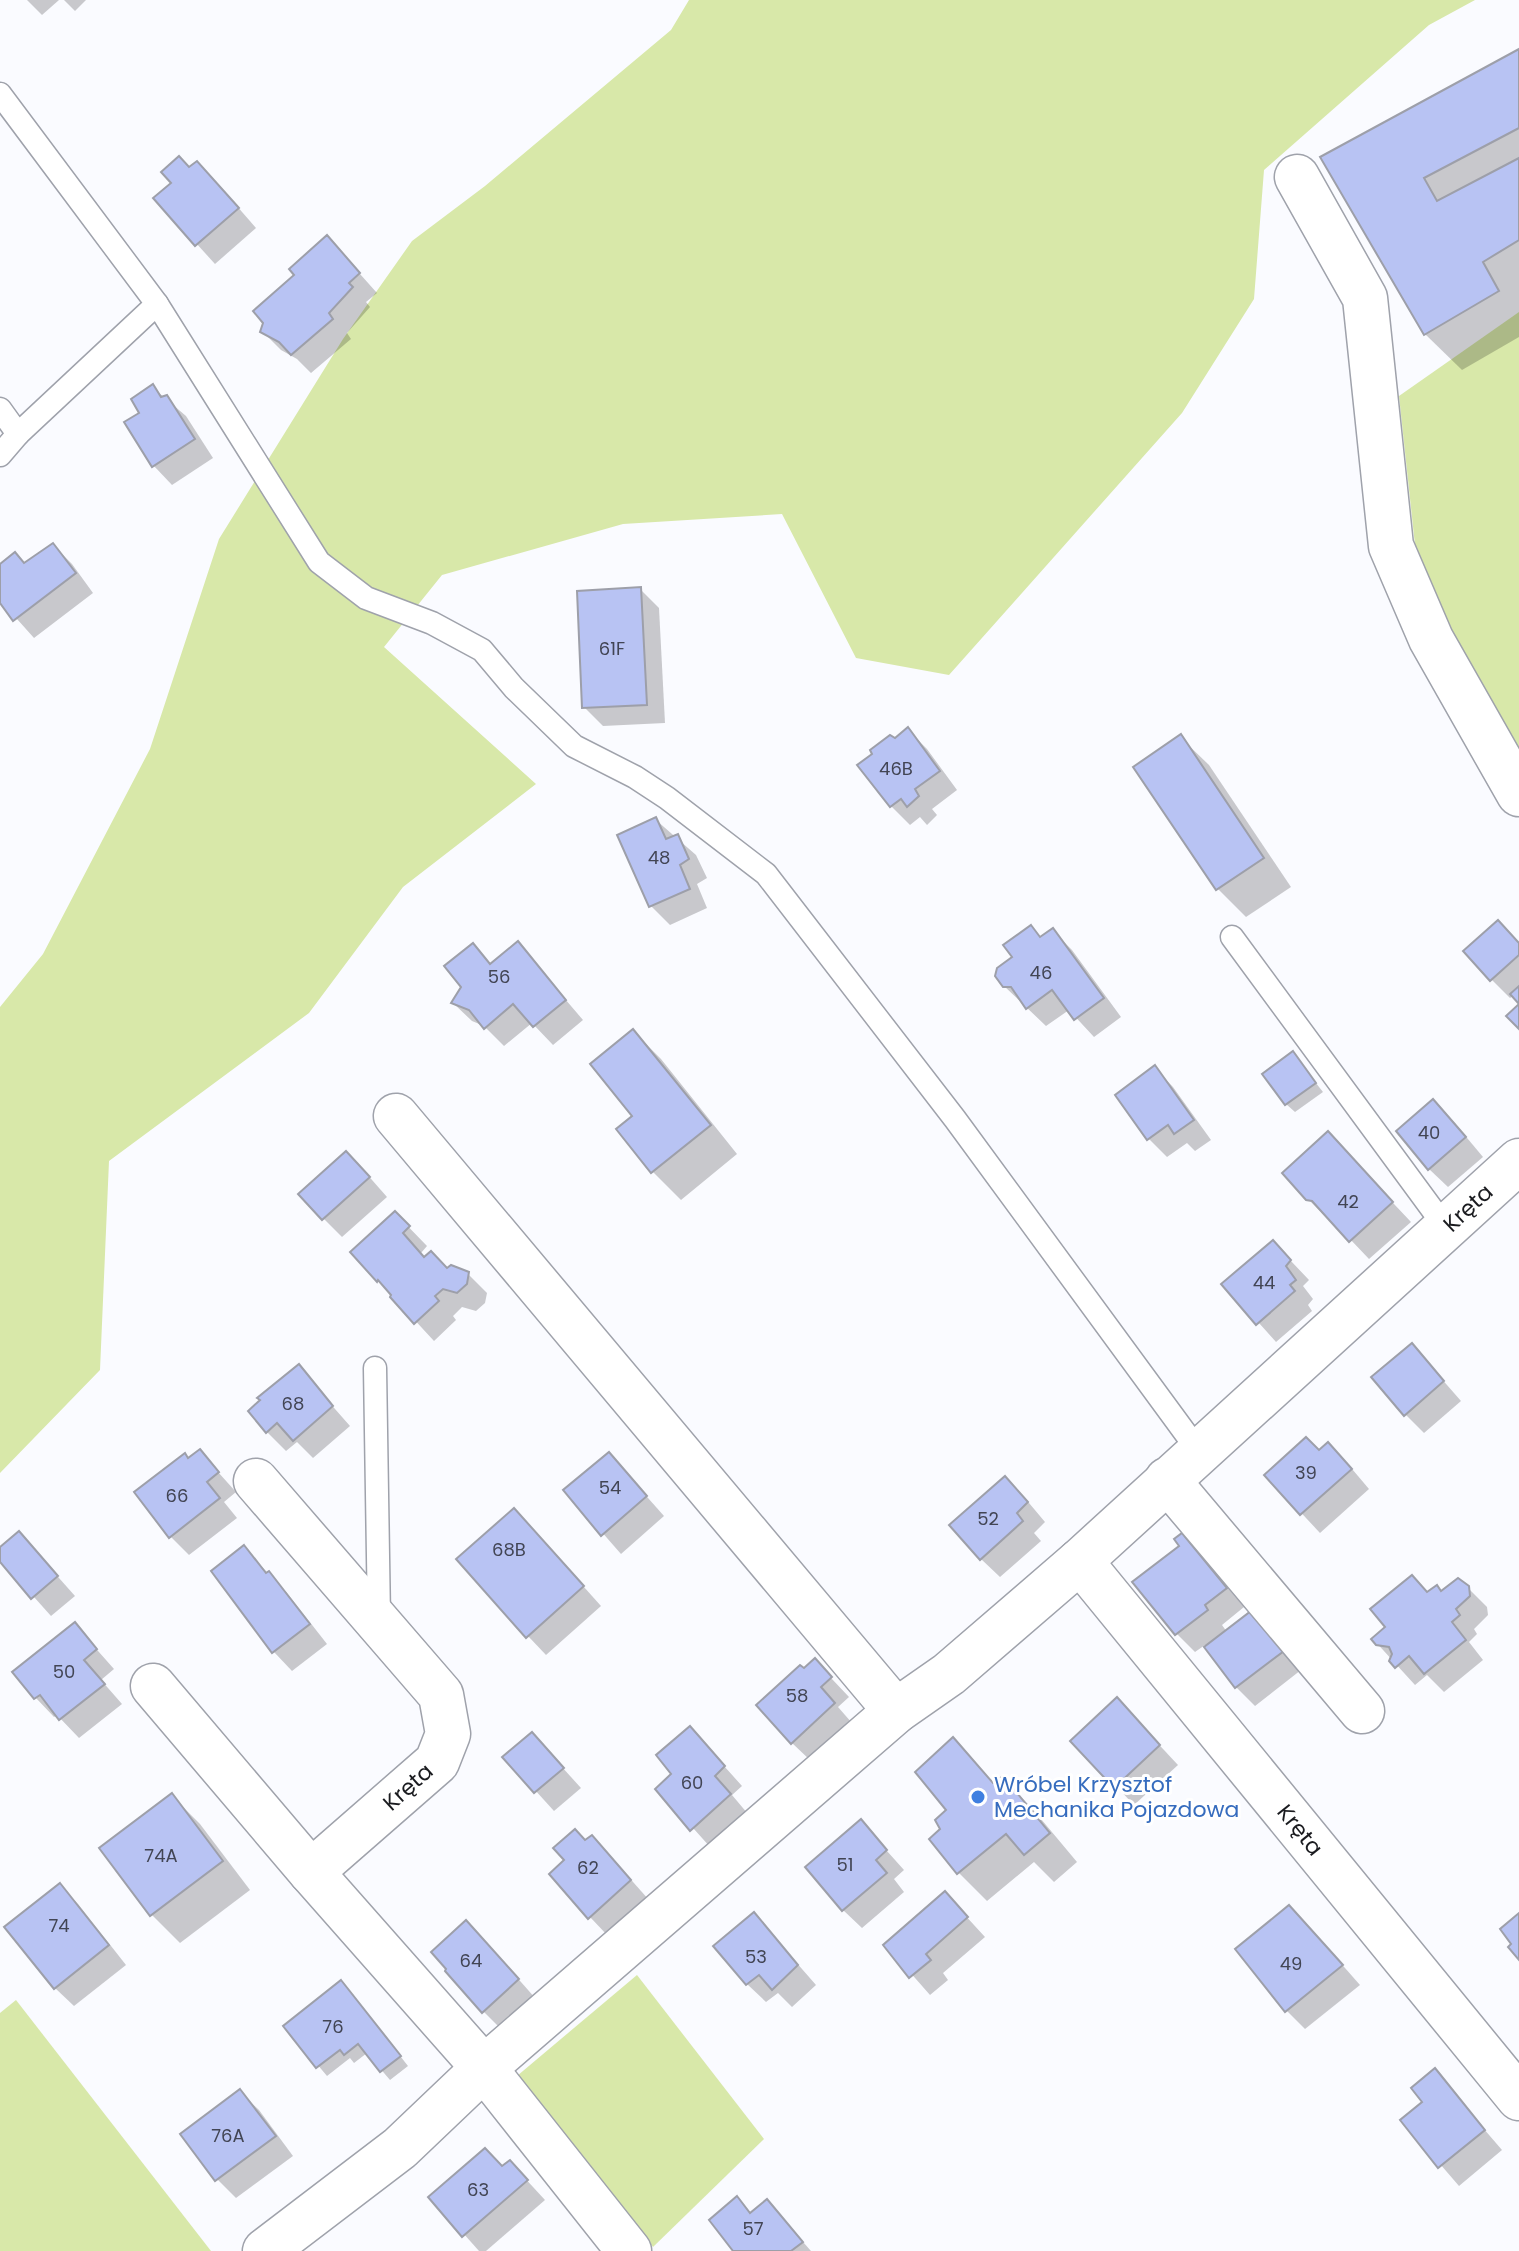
<svg xmlns="http://www.w3.org/2000/svg" width="1519" height="2251" font-family="Poppins,sans-serif">
  <style>
    .green { fill: #d8e8a9 }
    .shadow { fill: #0003 }
    .building { fill: #b8c3f3; stroke: #9d9fa9; stroke-width: 2 }
    .lines { fill: none; stroke-linecap: round; stroke-linejoin: round }
    .lane-casing { stroke: #9fa2ab; stroke-width: 25 }
    .street-casing { stroke: #9fa2ab; stroke-width: 47 }
    .lane { stroke: #fff; stroke-width: 22 }
    .street { stroke: #fff; stroke-width: 44 }
    .shop-dot { fill: #3f7fe0; stroke: #fff; stroke-width: 3 }
    .labels { text-anchor: middle; dominant-baseline: central; stroke-width: 6; stroke-linejoin: round; paint-order: stroke }
    .number-label { font-size: 18px; fill: #424554 }
    .street-label { font-size: 22px; fill: #1a1b1f; stroke: #fff }
    .shop-label { font-size: 22px; fill: #366cbe; stroke: #fff; text-anchor: start }
  </style>
  <rect width="100%" height="100%" fill="#fafbff"/>
  <!-- green -->
  <g class="green">
    <polygon points="689,0 1475,0 1429,25 1264,170 1254,299 1182,413 949,675 856,658 782,514 623,524 442,575 384,647 536,784 403,887 309,1013 109,1161 100,1370 0,1473 0,1007 43,954 150,749 219,539 343,339 412,241 485,186 671,30"/>
    <polygon points="1519,312 1519,754 1448,625 1415,545 1399,396"/>
    <polygon points="637,1975 764,2139 653,2247 517,2076"/>
    <polygon points="16,2000 211,2251 0,2251 0,2013"/>
  </g>
  <!-- shadow -->
  <g class="shadow">
    <polygon points="27,0 59,0 42,15"/>
    <polygon points="64,0 86,0 75,11"/>
    <polygon points="1519,51 1519,337 1462,370 1425,334 1323,158"/>
    <polygon points="189,169 216,182 256,228 215,264 156,199"/>
    <polygon points="327,237 377,293 366,302 370,307 347,333 351,339 311,373 297,359 281,350 262,331 297,276"/>
    <polygon points="152,387 186,416 213,458 172,485 154,466 142,413"/>
    <polygon points="53,545 72,564 93,593 34,638 0,600 0,566 25,564"/>
    <polygon points="640,589 659,608 665,723 603,726 584,707"/>
    <polygon points="908,730 927,749 957,790 932,809 937,815 927,825 920,817 910,825 891,806 895,740"/>
    <polygon points="1180,737 1209,765 1291,887 1246,917 1218,889"/>
    <polygon points="656,820 696,855 707,878 697,884 707,908 670,925 651,906"/>
    <polygon points="1031,928 1042,939 1053,931 1072,950 1121,1017 1094,1037 1069,1010 1046,1026 1024,1005 1004,986 1015,958"/>
    <polygon points="518,944 583,1020 553,1045 532,1023 504,1046 484,1026 472,1021 453,1003 463,986 473,945 492,965"/>
    <polygon points="1519,944 1519,1001 1514,995 1510,998 1491,979"/>
    <polygon points="633,1031 661,1059 737,1154 681,1200 653,1172 619,1130 635,1116"/>
    <polygon points="1293,1054 1323,1092 1295,1112 1286,1104"/>
    <polygon points="1155,1068 1173,1087 1211,1140 1195,1151 1187,1143 1167,1157 1148,1138"/>
    <polygon points="1452,1120 1483,1157 1448,1187 1429,1169"/>
    <polygon points="1346,1153 1411,1222 1369,1259 1331,1219 1327,1218 1308,1199"/>
    <polygon points="365,1172 387,1197 342,1237 323,1218"/>
    <polygon points="395,1213 427,1246 421,1253 425,1258 447,1270 468,1274 487,1293 485,1303 476,1311 462,1307 453,1316 456,1320 434,1341 352,1252"/>
    <polygon points="1273,1242 1309,1280 1303,1286 1313,1299 1308,1305 1312,1311 1276,1342 1224,1284"/>
    <polygon points="1412,1345 1461,1401 1424,1433 1405,1414"/>
    <polygon points="298,1367 350,1426 313,1458 297,1442 286,1451 267,1432"/>
    <polygon points="200,1452 236,1492 224,1502 237,1518 189,1555 170,1536 189,1460"/>
    <polygon points="1319,1452 1347,1463 1369,1489 1320,1533 1266,1475"/>
    <polygon points="609,1454 664,1516 621,1554 566,1491"/>
    <polygon points="1024,1497 1045,1522 1034,1533 1041,1541 1000,1577 981,1559"/>
    <polygon points="532,1529 601,1606 546,1655 528,1636"/>
    <polygon points="19,1533 75,1596 51,1616 0,1559 0,1550"/>
    <polygon points="1182,1535 1244,1607 1222,1625 1227,1632 1251,1613 1301,1670 1255,1706 1236,1687 1205,1645 1195,1652 1177,1634"/>
    <polygon points="244,1548 287,1593 327,1644 292,1671 274,1652 214,1571"/>
    <polygon points="1467,1587 1487,1607 1488,1615 1474,1629 1477,1634 1469,1642 1483,1660 1444,1692 1427,1675 1415,1685 1373,1639 1428,1594"/>
    <polygon points="75,1625 114,1669 101,1680 122,1704 79,1738 57,1715 54,1717 36,1698 14,1673"/>
    <polygon points="815,1661 849,1697 838,1707 852,1723 811,1761 792,1743"/>
    <polygon points="1135,1719 1178,1765 1134,1805 1073,1741"/>
    <polygon points="690,1728 742,1786 732,1795 748,1814 711,1848 658,1789 674,1774"/>
    <polygon points="532,1734 581,1788 554,1811 505,1757"/>
    <polygon points="953,1740 995,1784 1003,1779 1031,1807 1077,1862 1054,1882 1034,1862 987,1901 959,1873 931,1839 942,1829 949,1810"/>
    <polygon points="172,1796 200,1824 250,1890 180,1943 152,1915"/>
    <polygon points="861,1822 904,1870 894,1879 904,1892 862,1928 843,1910"/>
    <polygon points="586,1842 610,1856 649,1900 608,1936 590,1917"/>
    <polygon points="59,1885 78,1904 126,1965 74,2006 55,1988"/>
    <polygon points="963,1913 985,1937 943,1973 948,1980 930,1995 886,1945"/>
    <polygon points="754,1914 816,1985 792,2007 778,1993 766,2002 747,1984"/>
    <polygon points="1308,1926 1360,1985 1305,2029 1287,2011 1237,1949"/>
    <polygon points="485,1941 536,1999 502,2030 483,2011"/>
    <polygon points="350,1992 408,2066 390,2080 367,2053 354,2063 350,2058 327,2076 286,2027"/>
    <polygon points="1434,2071 1502,2150 1459,2186 1403,2121 1425,2102"/>
    <polygon points="240,2092 259,2110 293,2156 236,2198 217,2179"/>
    <polygon points="510,2162 545,2200 486,2251 479,2251 431,2197"/>
    <polygon points="737,2199 752,2214 767,2201 811,2251 737,2251"/>
  </g>
  <!-- building -->
  <g class="building">
    <polygon points="1519,49 1519,128 1424,178 1437,201 1519,158 1519,240 1483,262 1499,291 1424,335 1320,157"/>
    <polygon points="179,156 189,167 197,161 239,208 195,246 153,198 171,183 161,172"/>
    <polygon points="327,235 360,273 349,283 353,287 329,313 333,319 291,355 279,342 260,332 263,323 253,311 294,275 289,269"/>
    <polygon points="153,384 161,397 167,395 195,439 152,467 124,422 139,413 131,399"/>
    <polygon points="53,543 76,573 13,621 0,603 0,564 15,552 24,563"/>
    <polygon points="641,587 647,705 582,708 577,591"/>
    <polygon points="908,727 940,771 915,789 919,796 907,807 901,799 890,807 857,765 872,754 870,750 890,735 895,738"/>
    <polygon points="1181,734 1264,858 1216,890 1133,767"/>
    <polygon points="656,817 666,839 678,834 689,859 680,865 690,889 649,907 617,835"/>
    <polygon points="1498,920 1519,943 1519,955 1490,981 1463,951"/>
    <polygon points="1031,925 1040,937 1053,928 1104,998 1074,1020 1052,990 1026,1009 1011,987 1003,987 995,976 997,968 1012,957 1003,945"/>
    <polygon points="518,941 566,1000 533,1027 513,1004 484,1029 469,1010 451,1003 461,987 444,966 473,943 490,964"/>
    <polygon points="1519,986 1519,1029 1506,1016 1519,1004 1510,994"/>
    <polygon points="633,1029 711,1125 651,1173 616,1129 632,1116 590,1064"/>
    <polygon points="1293,1051 1316,1083 1285,1105 1262,1074"/>
    <polygon points="1155,1065 1194,1120 1174,1134 1168,1125 1147,1140 1115,1095"/>
    <polygon points="1433,1099 1466,1137 1428,1170 1396,1131"/>
    <polygon points="1328,1131 1393,1202 1349,1242 1312,1201 1306,1200 1282,1173"/>
    <polygon points="346,1151 370,1177 322,1220 298,1194"/>
    <polygon points="395,1211 410,1226 403,1233 424,1257 431,1251 447,1268 451,1265 469,1272 467,1284 457,1293 443,1289 435,1296 439,1301 414,1324 390,1297 391,1295 378,1280 377,1282 350,1252"/>
    <polygon points="1273,1240 1291,1260 1286,1266 1296,1280 1290,1285 1295,1291 1256,1325 1221,1284"/>
    <polygon points="1412,1343 1444,1381 1404,1416 1371,1377"/>
    <polygon points="299,1364 333,1406 293,1441 277,1423 266,1433 248,1411 260,1400 257,1398"/>
    <polygon points="1306,1437 1319,1450 1328,1442 1352,1469 1300,1515 1264,1475"/>
    <polygon points="200,1449 219,1472 207,1482 220,1498 169,1538 134,1492 185,1453 188,1458"/>
    <polygon points="609,1452 647,1496 601,1536 563,1490"/>
    <polygon points="1005,1476 1028,1502 1017,1513 1023,1521 980,1560 949,1525"/>
    <polygon points="514,1508 584,1586 526,1638 456,1559"/>
    <polygon points="19,1531 58,1576 31,1599 0,1562 0,1547"/>
    <polygon points="1182,1533 1227,1588 1205,1605 1208,1610 1175,1635 1132,1582 1179,1546 1174,1539"/>
    <polygon points="244,1545 266,1573 269,1571 310,1624 272,1653 211,1571"/>
    <polygon points="1412,1575 1427,1592 1437,1585 1441,1591 1458,1578 1469,1586 1470,1596 1456,1609 1460,1615 1452,1622 1466,1640 1424,1674 1409,1656 1395,1668 1389,1661 1392,1654 1389,1647 1376,1645 1371,1639 1385,1627 1370,1609"/>
    <polygon points="1251,1611 1284,1651 1235,1688 1204,1647"/>
    <polygon points="75,1622 97,1649 84,1660 105,1684 59,1720 40,1695 34,1699 12,1672"/>
    <polygon points="815,1658 832,1677 821,1687 835,1703 791,1744 756,1705 800,1665 804,1668"/>
    <polygon points="1117,1697 1160,1745 1114,1788 1070,1741"/>
    <polygon points="690,1726 725,1766 715,1776 731,1794 690,1831 655,1789 671,1774 656,1755"/>
    <polygon points="532,1732 564,1768 534,1793 502,1757"/>
    <polygon points="953,1737 993,1783 1003,1776 1050,1833 1024,1855 1006,1834 957,1874 929,1839 940,1829 935,1820 946,1810 915,1772"/>
    <polygon points="172,1793 223,1861 150,1916 99,1848"/>
    <polygon points="861,1819 887,1850 876,1860 887,1873 842,1911 805,1867"/>
    <polygon points="575,1829 585,1840 592,1835 631,1880 588,1919 549,1874 564,1860 553,1848"/>
    <polygon points="60,1883 109,1945 54,1989 4,1927"/>
    <polygon points="945,1891 968,1917 926,1954 931,1960 909,1978 883,1945"/>
    <polygon points="1289,1905 1343,1965 1285,2012 1235,1949"/>
    <polygon points="754,1912 798,1965 772,1990 759,1975 746,1985 713,1946"/>
    <polygon points="1519,1913 1519,1960 1508,1947 1511,1944 1500,1929"/>
    <polygon points="466,1920 519,1979 482,2013 445,1971 446,1969 431,1952"/>
    <polygon points="341,1980 401,2056 380,2072 358,2044 344,2055 340,2050 316,2068 283,2026"/>
    <polygon points="1435,2068 1485,2130 1438,2168 1400,2120 1422,2102 1411,2088"/>
    <polygon points="240,2089 276,2136 215,2181 180,2134"/>
    <polygon points="485,2148 502,2166 510,2160 528,2180 462,2237 428,2197"/>
    <polygon points="737,2196 750,2213 767,2199 803,2242 791,2251 733,2251 709,2220"/>
  </g>
  <g class="lines">
    <!-- lane casing -->
    <g class="lane-casing">
      <g id="lane">
        <polyline points="0,94 157,304 18,434 0,409"/>
        <polyline points="157,304 319,562 366,598 432,623 482,650 514,688 574,746 635,777 667,798 766,874 955,1119 1200,1453"/>
        <polyline points="0,455 18,434"/>
        <polyline points="1232,937 1446,1228"/>
        <polyline points="375,1368 379,1619"/>
      </g>
    </g>
    <!-- street casing -->
    <g class="street-casing">
      <g id="street">
        <polyline points="1297,177 1365,298 1391,546 1431,639 1519,794"/>
        <polyline points="396,1116 896,1711"/>
        <polyline points="1167,1480 1362,1711"/>
        <polyline points="256,1481 441,1695 448,1734 437,1762 311,1872 484,2068 629,2251"/>
        <polyline points="1080,1561 1519,2098"/>
        <polyline points="153,1686 311,1872"/>
        <polyline points="265,2251 400,2148 484,2068 896,1711 949,1674 1080,1561 1519,1161"/>
      </g>
    </g>
    <!-- lane -->
    <use href="#lane" class="lane"/>
    <!-- street -->
    <use href="#street" class="street"/>
  </g>
  <!-- markers -->
  <circle class="shop-dot" cx="978" cy="1797" r="8"/>
  <g class="labels">
    <!-- number labels -->
    <g class="number-label">
      <text x="612" y="648">61F</text>
      <text x="896" y="768">46B</text>
      <text x="659" y="857">48</text>
      <text x="1041" y="972">46</text>
      <text x="499" y="976">56</text>
      <text x="1429" y="1132">40</text>
      <text x="1348" y="1201">42</text>
      <text x="1264" y="1282">44</text>
      <text x="293" y="1403">68</text>
      <text x="1306" y="1472">39</text>
      <text x="610" y="1487">54</text>
      <text x="177" y="1495">66</text>
      <text x="988" y="1518">52</text>
      <text x="509" y="1549">68B</text>
      <text x="64" y="1671">50</text>
      <text x="797" y="1695">58</text>
      <text x="692" y="1782">60</text>
      <text x="161" y="1855">74A</text>
      <text x="845" y="1864">51</text>
      <text x="588" y="1867">62</text>
      <text x="59" y="1925">74</text>
      <text x="756" y="1956">53</text>
      <text x="471" y="1960">64</text>
      <text x="1291" y="1963">49</text>
      <text x="333" y="2026">76</text>
      <text x="228" y="2135">76A</text>
      <text x="478" y="2189">63</text>
      <text x="753" y="2228">57</text>
    </g>
    <!-- street labels -->
    <g class="street-label">
      <text transform="translate(1468 1208) rotate(-43)">Kręta</text>
      <text transform="translate(408 1787) rotate(-42)">Kręta</text>
      <text transform="translate(1300 1830) rotate(51)">Kręta</text>
    </g>
    <!-- shop labels -->
    <g class="shop-label">
      <text x="994" y="1784">Wróbel Krzysztof<tspan x="994" dy="25">Mechanika Pojazdowa</tspan></text>
    </g>
  </g>
</svg>
